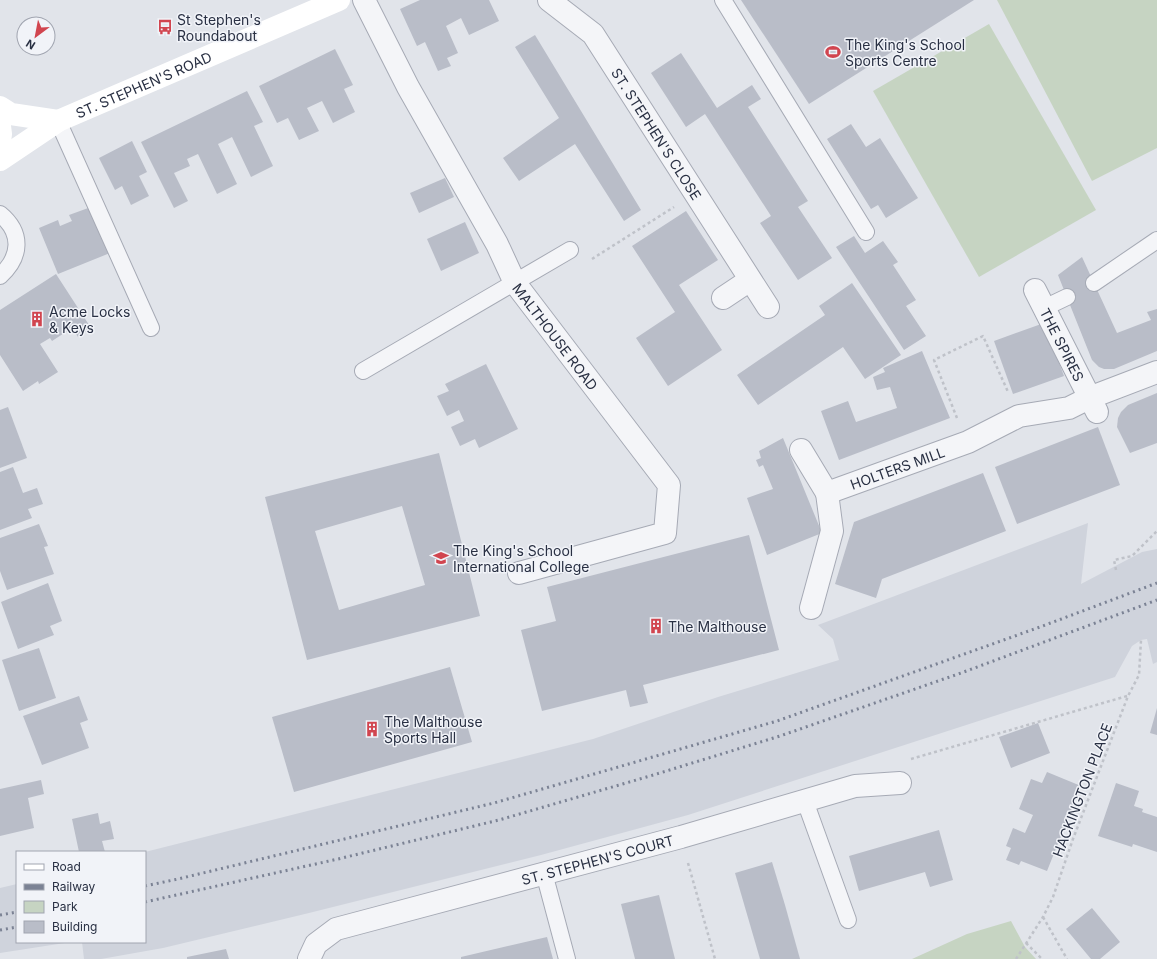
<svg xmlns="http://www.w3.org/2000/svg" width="1157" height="959" font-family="Inter,sans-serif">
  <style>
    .built { fill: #cfd3dc }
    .green { fill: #c6d4c2 }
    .building { fill: #b9bdc8; fill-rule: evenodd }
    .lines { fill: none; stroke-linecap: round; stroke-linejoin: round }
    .lane-casing { stroke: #a6aab5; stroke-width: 18 }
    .street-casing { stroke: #a6aab5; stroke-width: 24 }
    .path { stroke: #bfc2c9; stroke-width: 2.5; stroke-dasharray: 3 3; stroke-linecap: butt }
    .lane { stroke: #f4f5f8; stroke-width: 16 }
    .street { stroke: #f4f5f8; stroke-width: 22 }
    .secondary { stroke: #fff; stroke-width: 22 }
    .rail { stroke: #7b8294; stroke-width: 3; stroke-dasharray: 2 4; stroke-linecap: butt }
    .labels { text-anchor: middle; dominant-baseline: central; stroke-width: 3; stroke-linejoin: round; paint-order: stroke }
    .poi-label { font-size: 14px; fill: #293043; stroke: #f1f3f8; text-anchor: start }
    .street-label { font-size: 14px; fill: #293043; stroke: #f1f3f8 }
  </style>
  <rect width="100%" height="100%" fill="#e1e4ea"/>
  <!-- built -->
  <g class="built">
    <polygon points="1088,523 1081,584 1142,552 1157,549 1157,662 1153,664 1147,639 1141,640 1132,646 1115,677 688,815 541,855 309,913 163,948 101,959 84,959 82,942 145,942 145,852 593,739 718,697 839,660 833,639 818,625"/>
    <polygon points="17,884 17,942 71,942 0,953 0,888"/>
  </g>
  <!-- green -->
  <g class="green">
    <polygon points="997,0 1157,0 1157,148 1092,181"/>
    <polygon points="989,24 1096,210 979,277 873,91"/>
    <polygon points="1011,921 1025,947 1036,959 912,959 967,934"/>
  </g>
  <!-- building -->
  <g class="building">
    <polygon points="420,0 489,0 499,21 469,35 461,18 446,26 458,53 447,58 451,66 438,71 425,42 417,46 400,9"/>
    <polygon points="741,0 974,0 809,104"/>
    <polygon points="535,35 641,210 624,221 575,144 519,181 503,158 559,118 515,47"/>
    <polygon points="335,49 353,85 344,89 355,112 333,123 322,101 307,108 319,131 299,140 288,118 277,123 259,86"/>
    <polygon points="681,53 717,108 752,85 761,99 748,107 808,201 798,207 832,258 798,280 760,223 771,216 705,114 686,127 651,73"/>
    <polygon points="247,91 263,122 254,126 273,166 251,177 232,137 218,144 237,184 217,194 198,154 187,159 190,166 174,173 188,201 174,208 141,142"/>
    <polygon points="851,124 866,147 880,138 918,198 886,218 878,205 871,209 827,139"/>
    <polygon points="132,141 147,172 139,176 149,196 131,205 122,186 115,190 99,158"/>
    <polygon points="445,178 454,197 419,213 410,193"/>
    <polygon points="91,207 110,253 58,274 39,228 58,220 60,226 72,221 69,215"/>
    <polygon points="686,211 718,260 679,285 722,350 668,386 636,338 675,312 632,246"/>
    <polygon points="465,222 479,253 441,271 427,239"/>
    <polygon points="854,236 865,253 883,241 898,262 893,265 916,300 906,306 926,336 904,350 836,247"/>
    <polygon points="1082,257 1117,333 1151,320 1147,312 1157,309 1157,351 1114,369 1104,369 1099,367 1092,360 1058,275"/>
    <polygon points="56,274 91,328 78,337 72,328 52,341 50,338 40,344 58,372 39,384 38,381 23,391 0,355 0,310"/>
    <polygon points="852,283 901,355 865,379 843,347 758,405 737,375 825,315 819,306"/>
    <polygon points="1044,323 1064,376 1013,394 994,341"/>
    <polygon points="922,351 950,418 839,460 821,411 848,401 856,422 897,408 890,387 877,390 873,377 885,372 883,368"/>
    <polygon points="486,364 518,429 479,448 475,439 460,446 451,427 464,421 459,410 447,416 437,396 449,391 445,384"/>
    <polygon points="1157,393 1157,443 1130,453 1117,427 1118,418 1121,412 1128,405"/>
    <polygon points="8,407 27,458 0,468 0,410"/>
    <polygon points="1098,427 1120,485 1017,524 995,467"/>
    <polygon points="783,438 822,533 767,555 747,498 773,489 763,465 759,467 756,460 761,458 759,451"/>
    <path d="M439,453L480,616L307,660L265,497ZM402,506L425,585L339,610L315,531Z"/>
    <polygon points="13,467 23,493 37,488 43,504 28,509 32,518 0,530 0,472"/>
    <polygon points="983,473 1006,531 882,579 876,598 835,584 854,522"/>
    <polygon points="39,524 48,546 44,547 54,574 7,590 0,571 0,538"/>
    <polygon points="749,535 779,650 643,685 648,703 630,707 626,690 542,711 521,630 556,621 547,587"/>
    <polygon points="48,583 62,621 50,626 54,635 18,649 1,602"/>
    <polygon points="39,648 56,698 19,711 2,660"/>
    <polygon points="450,667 472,742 294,792 272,717"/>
    <polygon points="79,696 88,720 80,723 89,748 42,765 23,716"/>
    <polygon points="1157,708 1157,735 1150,733"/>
    <polygon points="1038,723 1050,753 1011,768 999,737"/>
    <polygon points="1047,772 1081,786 1047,871 1021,861 1019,865 1006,860 1011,848 1006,846 1013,828 1025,833 1033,815 1019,809 1031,779 1042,783"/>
    <polygon points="41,780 44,794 28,798 34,828 0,836 0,789"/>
    <polygon points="1116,783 1139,791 1134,806 1143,809 1142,812 1157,817 1157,852 1133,844 1132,847 1098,836"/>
    <polygon points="98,813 100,824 110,821 114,839 102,841 105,852 79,852 72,819"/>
    <polygon points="939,830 953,880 930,887 925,872 859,891 849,856"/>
    <polygon points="772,862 785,905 800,959 760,959 735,873"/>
    <polygon points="659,895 675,959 635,959 621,904"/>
    <polygon points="1092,908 1120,942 1100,959 1091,959 1066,929"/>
    <polygon points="547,937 553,959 461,959 461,957"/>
    <polygon points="226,949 229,959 187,959 187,957"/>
  </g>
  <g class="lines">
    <!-- lane casing -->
    <g class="lane-casing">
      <g id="lane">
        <polyline points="723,0 866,232"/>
        <polyline points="58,121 151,328"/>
        <path d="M0,214C23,233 21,257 0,276"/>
        <polyline points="1094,283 1157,240"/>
        <polyline points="1044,308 1067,297"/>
        <polyline points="363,371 570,250"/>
        <polyline points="805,801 848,920"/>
        <polyline points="544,873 567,959"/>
      </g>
    </g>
    <!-- street casing -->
    <g class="street-casing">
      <g id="street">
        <path id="s1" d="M364,0L408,87L497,244L515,283L669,485L665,533L519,573"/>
        <path id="s2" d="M549,0L593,34L768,307"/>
        <path id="s3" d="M1035,290L1097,412"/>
        <polyline points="723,298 750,280"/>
        <path id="s4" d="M801,450L827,493L968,442L1019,416L1069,408L1089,398L1157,372"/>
        <polyline points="811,608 832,531 827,493"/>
        <path id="s5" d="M309,959L316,944L336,929L681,837L855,786L900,783"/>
      </g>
    </g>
    <!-- path -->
    <g class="path">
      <polyline points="592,259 674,207"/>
      <polyline points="957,418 934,360 983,336 1008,392"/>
      <polyline points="1116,570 1114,560 1132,556 1157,531"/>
      <polyline points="911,759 1127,696"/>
      <polyline points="688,863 715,959"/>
      <polyline points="1043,917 1067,959"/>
      <polyline points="1026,943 1042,959"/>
      <polyline points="1016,959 1043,917 1053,897 1073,839 1128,696 1139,675 1141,640"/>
    </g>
    <!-- lane -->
    <use href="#lane" class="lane"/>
    <!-- street -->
    <use href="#street" class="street"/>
    <!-- secondary -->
    <g class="secondary">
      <polyline points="0,107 11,114 58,121"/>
      <polyline points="0,126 1,134 0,142"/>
      <path id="s6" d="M0,160L58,121L339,0"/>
    </g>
    <!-- rail -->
    <g class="rail">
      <polyline points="145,886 178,879 494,803 777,721 1040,627 1157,583"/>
      <polyline points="145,902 338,859 499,820 650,776 780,736 961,673 1157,600"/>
      <polyline points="0,915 17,912"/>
      <polyline points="0,930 17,927"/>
    </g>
  </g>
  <!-- icons -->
  <defs>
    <g id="bus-bare" transform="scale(1.2)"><path d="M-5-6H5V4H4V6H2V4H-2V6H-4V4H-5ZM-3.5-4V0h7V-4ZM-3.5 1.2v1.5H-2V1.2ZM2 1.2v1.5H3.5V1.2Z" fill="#d1454f" stroke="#f1f3f8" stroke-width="2.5" paint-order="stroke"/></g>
    <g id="stadium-bare" transform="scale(1.2)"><path d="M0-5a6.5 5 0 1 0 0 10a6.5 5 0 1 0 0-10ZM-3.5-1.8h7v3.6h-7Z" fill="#d1454f" stroke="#f1f3f8" stroke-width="2.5" paint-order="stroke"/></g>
    <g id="building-bare" transform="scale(1.2)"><path d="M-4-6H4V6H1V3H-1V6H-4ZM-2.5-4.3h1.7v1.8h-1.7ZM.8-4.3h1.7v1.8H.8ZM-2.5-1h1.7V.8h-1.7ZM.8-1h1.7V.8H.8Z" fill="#d1454f" stroke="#f1f3f8" stroke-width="2.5" paint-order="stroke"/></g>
    <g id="school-bare" transform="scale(1.2)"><path d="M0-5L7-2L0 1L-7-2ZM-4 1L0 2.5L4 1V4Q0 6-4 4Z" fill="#d1454f" stroke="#f1f3f8" stroke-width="2.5" paint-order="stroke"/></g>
  </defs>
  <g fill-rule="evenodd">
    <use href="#bus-bare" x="165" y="27"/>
    <use href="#stadium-bare" x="833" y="52"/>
    <use href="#building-bare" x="37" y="319"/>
    <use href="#school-bare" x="441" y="558"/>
    <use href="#building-bare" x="656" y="626"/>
    <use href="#building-bare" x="372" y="729"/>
  </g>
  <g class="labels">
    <!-- poi labels -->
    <g class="poi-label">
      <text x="177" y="19">St Stephen's<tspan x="177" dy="16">Roundabout</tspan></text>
      <text x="845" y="44">The King's School<tspan x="845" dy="16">Sports Centre</tspan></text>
      <text x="49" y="311">Acme Locks<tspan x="49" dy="16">&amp; Keys</tspan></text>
      <text x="453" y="550">The King's School<tspan x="453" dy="16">International College</tspan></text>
      <text x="668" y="626">The Malthouse</text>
      <text x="384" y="721">The Malthouse<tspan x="384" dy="16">Sports Hall</tspan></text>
    </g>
    <!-- street labels -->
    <g class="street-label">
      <text stroke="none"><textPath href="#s6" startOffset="163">ST. STEPHEN'S ROAD</textPath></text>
      <text stroke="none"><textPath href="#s2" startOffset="174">ST. STEPHEN'S CLOSE</textPath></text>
      <text stroke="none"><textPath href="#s1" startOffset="388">MALTHOUSE ROAD</textPath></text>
      <text stroke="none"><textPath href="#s3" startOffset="61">THE SPIRES</textPath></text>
      <text stroke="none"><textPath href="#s4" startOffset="125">HOLTERS MILL</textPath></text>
      <text transform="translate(1082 790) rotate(-69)">HACKINGTON PLACE</text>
      <text stroke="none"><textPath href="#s5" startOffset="312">ST. STEPHEN'S COURT</textPath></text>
    </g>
  </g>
  <!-- legend -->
  <rect x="16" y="851" width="130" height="92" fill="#f1f3f8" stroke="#a1a5b0"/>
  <rect x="24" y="864" width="20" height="6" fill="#ffffff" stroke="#a1a5b0"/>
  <text x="52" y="871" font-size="12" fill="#293043">Road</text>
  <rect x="24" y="884" width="20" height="6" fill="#7b8294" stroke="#a1a5b0"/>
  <text x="52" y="891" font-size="12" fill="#293043">Railway</text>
  <rect x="24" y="901" width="20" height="12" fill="#c6d4c2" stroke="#a1a5b0"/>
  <text x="52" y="911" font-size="12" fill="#293043">Park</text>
  <rect x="24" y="921" width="20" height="12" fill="#b9bdc8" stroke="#a1a5b0"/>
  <text x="52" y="931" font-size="12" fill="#293043">Building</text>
  <!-- north arrow -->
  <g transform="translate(36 36) rotate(212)"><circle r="19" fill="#f1f3f8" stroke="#a1a5b0"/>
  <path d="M0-3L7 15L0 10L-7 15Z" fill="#d1454f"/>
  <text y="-6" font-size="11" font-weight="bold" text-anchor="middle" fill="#293043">N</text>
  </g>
</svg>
